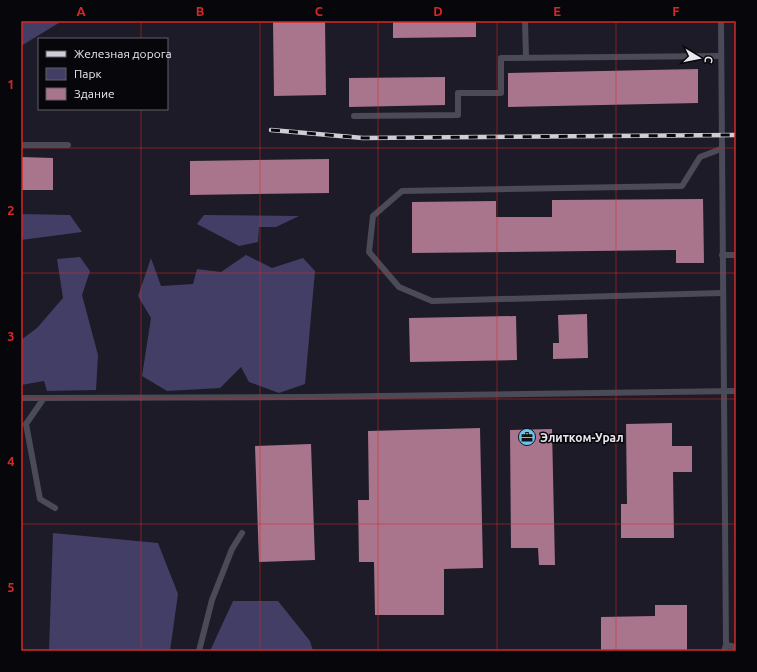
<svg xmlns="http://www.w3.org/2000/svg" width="757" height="672" font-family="Ubuntu,sans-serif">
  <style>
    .green { fill: #433e65 }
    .building { fill: #a8758d }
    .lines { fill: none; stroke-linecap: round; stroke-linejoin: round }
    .lane { stroke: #4b4a57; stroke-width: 6 }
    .rail-casing { stroke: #cfced7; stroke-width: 4.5 }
    .rail { stroke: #07070b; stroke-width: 3; stroke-dasharray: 9; stroke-linecap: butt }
    .grid { fill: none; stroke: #d62828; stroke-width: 1; stroke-opacity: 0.55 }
    .labels { text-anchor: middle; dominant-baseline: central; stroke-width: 3; stroke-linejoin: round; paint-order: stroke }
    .poi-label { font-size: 12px; font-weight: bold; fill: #e9e8f1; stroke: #07070b; text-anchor: start }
    .neatline { fill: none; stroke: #d62828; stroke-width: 1.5 }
    .grid-label { font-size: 13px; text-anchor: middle; font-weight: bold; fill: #d62828 }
  </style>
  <rect width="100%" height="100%" fill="#1c1b27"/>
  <!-- green -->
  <g class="green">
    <polygon points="21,21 62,21 21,46"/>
    <polygon points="21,214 70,215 82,232 21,240"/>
    <polygon points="204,215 299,216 276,227 259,227 258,242 239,246 197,224"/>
    <polygon points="246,255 272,268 303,258 315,271 305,384 279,393 249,382 241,367 220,388 167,391 142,376 151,318 138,296 151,258 161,286 193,284 197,269 221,272"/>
    <polygon points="80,257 90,271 82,295 98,355 96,390 47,391 44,381 21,385 21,340 37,328 63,298 57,259"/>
    <polygon points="53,533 158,543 178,594 170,651 49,651"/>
    <polygon points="233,601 278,601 310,641 313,651 210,651"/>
  </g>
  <!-- building -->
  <g class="building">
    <polygon points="273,21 325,21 326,95 274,96"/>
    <polygon points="393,21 476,21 476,37 393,38"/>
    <polygon points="698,69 698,103 508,107 508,73"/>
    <polygon points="445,77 445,105 349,107 349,78"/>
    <polygon points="21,157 53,158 53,190 21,190"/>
    <polygon points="329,159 329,193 190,195 190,161"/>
    <polygon points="703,199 704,263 676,263 676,250 412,253 412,202 496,201 496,217 552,217 552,200"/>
    <polygon points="587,314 588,358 553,359 553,343 559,343 558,315"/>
    <polygon points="516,316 517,360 410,362 409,318"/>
    <polygon points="672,423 672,446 692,446 692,472 673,472 674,538 621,538 621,504 627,504 626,424"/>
    <polygon points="480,428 483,568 444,569 444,615 375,615 374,562 359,562 358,500 369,500 368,431"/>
    <polygon points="552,429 555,565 539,565 538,548 511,548 510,430"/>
    <polygon points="311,444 315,560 259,562 255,446"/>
    <polygon points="655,605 687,605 687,651 601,651 601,617 655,616"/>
  </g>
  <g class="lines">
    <!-- lane -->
    <g class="lane">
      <polyline points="525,21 526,57"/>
      <polyline points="721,21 726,645"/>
      <polyline points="354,116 458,115 458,93 501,93 501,58 721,56"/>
      <polyline points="21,145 68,145"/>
      <polyline points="721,149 700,157 682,186 402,191 373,216 369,252 399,287 432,301 722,293"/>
      <polyline points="722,255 736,255"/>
      <polyline points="21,398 44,398"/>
      <polyline points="55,508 40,499 26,424 44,398 309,397 736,391"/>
      <polyline points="199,651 212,600 232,549 242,533"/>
      <polyline points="724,651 726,645 736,647"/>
    </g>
    <!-- rail casing -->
    <g class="rail-casing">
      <polyline id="rail" points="271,130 363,138 736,135"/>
    </g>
    <!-- rail -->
    <use href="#rail" class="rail"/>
  </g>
  <!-- grid -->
  <path class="grid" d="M141,21V39M260,21V651M378,21V651M497,21V651M616,21V651M141,109V651M21,148H736M21,273H736M21,399H736M21,524H736"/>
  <!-- icons -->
  <defs>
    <g id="office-disc" transform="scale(0.9)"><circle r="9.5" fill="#66c4ef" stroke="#07070b"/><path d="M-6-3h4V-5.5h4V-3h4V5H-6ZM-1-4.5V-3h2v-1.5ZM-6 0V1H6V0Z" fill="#111"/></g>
  </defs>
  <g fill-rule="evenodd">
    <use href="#office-disc" x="527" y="437"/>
  </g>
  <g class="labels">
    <!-- poi labels -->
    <g class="poi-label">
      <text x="540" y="437">Элитком-Урал</text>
    </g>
  </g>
  <!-- border -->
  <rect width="757" height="672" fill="none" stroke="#07070b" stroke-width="44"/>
  <!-- legend -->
  <rect x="38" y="38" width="130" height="72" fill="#07070b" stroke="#616167"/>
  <rect x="46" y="51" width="20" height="6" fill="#cfced7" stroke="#616167"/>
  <text x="74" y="58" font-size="12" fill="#e9e8f1">Железная дорога</text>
  <rect x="46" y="68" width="20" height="12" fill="#433e65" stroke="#616167"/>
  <text x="74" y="78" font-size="12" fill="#e9e8f1">Парк</text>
  <rect x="46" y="88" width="20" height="12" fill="#a8758d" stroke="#616167"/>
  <text x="74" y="98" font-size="12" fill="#e9e8f1">Здание</text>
  <!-- north arrow -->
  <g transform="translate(699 58) rotate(100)" stroke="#07070b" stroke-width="3" paint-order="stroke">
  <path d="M0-3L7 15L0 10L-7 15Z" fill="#e9e8f1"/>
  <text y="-6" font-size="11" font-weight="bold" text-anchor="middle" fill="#e9e8f1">С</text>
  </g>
  <rect x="22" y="22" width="713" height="628" class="neatline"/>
  <g class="grid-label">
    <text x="81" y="16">A</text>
    <text x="200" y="16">B</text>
    <text x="319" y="16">C</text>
    <text x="438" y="16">D</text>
    <text x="557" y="16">E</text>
    <text x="676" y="16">F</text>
    <text x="11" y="89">1</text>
    <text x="11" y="215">2</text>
    <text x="11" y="341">3</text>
    <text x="11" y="466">4</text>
    <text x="11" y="592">5</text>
  </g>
</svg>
